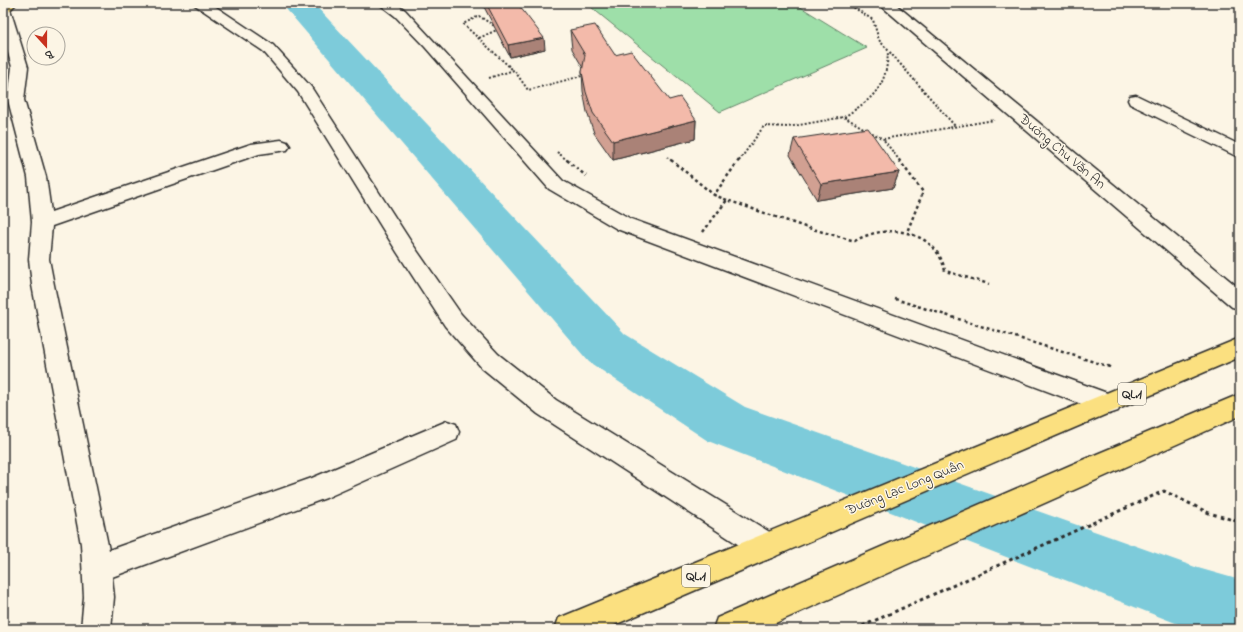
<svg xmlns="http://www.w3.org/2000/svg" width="1243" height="632" font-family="'Indie Flower',sans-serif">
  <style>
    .green { fill: #9edfa9; stroke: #64856a }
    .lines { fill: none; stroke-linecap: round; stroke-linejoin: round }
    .river { fill: #7dcbda; fill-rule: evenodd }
    .minor-casing { stroke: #2b2b2b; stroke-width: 3 }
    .major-casing { stroke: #2b2b2b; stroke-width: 3 }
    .highway-casing { stroke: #2b2b2b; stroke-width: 3 }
    .path-far2 { stroke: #2b2b2b; stroke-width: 2; stroke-dasharray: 2 2; stroke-linecap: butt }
    .path-far1 { stroke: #2b2b2b; stroke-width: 2.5; stroke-dasharray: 3 3; stroke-linecap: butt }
    .path { stroke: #2b2b2b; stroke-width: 3; stroke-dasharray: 3.5 3.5; stroke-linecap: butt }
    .minor { fill: #fcf5e5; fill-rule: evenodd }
    .major { fill: #fbe080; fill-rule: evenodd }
    .highway { fill: #fbe080; fill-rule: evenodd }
    .wall { fill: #d1a092; stroke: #2b2b2b }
    .shaded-wall { fill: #aa8277; stroke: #2b2b2b }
    .building { fill: #f3baaa; stroke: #2b2b2b }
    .labels { text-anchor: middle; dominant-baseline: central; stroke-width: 3; stroke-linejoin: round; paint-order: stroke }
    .shield { fill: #fcf5e5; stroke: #6a6863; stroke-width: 1 }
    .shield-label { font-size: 13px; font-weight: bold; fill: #2b2b2b }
    .street-label { font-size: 14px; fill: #2b2b2b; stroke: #fcf5e5 }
  </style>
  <rect width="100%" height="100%" fill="#fcf5e5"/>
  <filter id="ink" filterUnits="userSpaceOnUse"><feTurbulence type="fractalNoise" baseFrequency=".025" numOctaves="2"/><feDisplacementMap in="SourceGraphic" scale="8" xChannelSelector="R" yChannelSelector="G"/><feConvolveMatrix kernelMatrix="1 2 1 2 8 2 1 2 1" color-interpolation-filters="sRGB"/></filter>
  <g filter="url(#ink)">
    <!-- green -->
    <polygon class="green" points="586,3 794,3 867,48 720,112"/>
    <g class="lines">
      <!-- river -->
      <polygon class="river" points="281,3 313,3 625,334 745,407 1198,568 1240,580 1240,629 1191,629 708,441 589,362"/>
      <!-- minor casing -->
      <g class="minor-casing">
        <g id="minor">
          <polygon points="192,3 210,3 273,45 311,87 411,242 461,314 498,354 556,400 776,536 780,546 776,556 766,560 756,556 538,414 482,368 445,326 397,252 298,92 263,51"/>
          <polygon points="378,3 395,3 405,10 563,181 631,219 1118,397 1121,404 1118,411 1109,414 1100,411 617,229 549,189 425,47 395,16"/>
          <polygon points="878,3 894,3 1240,289 1240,309 1232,307"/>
          <polygon points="3,5 8,6 10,9 28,67 24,100 46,177 51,212 251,144 281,140 287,142 290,146 287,150 259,154 52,226 49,259 54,285 109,550 312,478 447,421 456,424 459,432 456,440 326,498 112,577 114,597 111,629 81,629 84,597 81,544 32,285 29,259 32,222 28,177 8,100 12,67 3,35"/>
          <polygon points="1136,95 1240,145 1240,158 1130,104 1128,100 1130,96"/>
        </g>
      </g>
      <!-- major casing -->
      <g class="major-casing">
        <g id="major">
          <polygon points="1240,338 1240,357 605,629 555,629 559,618"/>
          <polygon points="1240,394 1240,416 762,629 713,629 717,618 1073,464"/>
        </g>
      </g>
      <!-- highway casing -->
      <g class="highway-casing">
        <polygon id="highway" points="3,3 17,3 8,12 3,13"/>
      </g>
      <!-- path-far2 -->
      <g class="path-far2">
        <polyline points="847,3 873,20 879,40 955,126"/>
        <polyline points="479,38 499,29 479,16 463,24 513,70"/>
        <polyline points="489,78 514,70 528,90 586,75"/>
        <path d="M844,117C873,98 887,88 888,51"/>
        <polyline points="557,152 568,161"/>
        <polyline points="667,157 672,161"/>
        <polyline points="739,161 764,126 788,127 844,117 883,139"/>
        <polyline points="900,161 883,139 994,120"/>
      </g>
      <!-- path-far1 -->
      <g class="path-far1">
        <polyline points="567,160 586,176"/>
        <polyline points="671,160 714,195"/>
        <polyline points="899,160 923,192 907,232"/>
        <polyline points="727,200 714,195 739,160"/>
        <path d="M703,232L727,200L805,227L855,241C887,222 937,230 945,271L989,284"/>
        <polyline points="895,299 1110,367"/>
      </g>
      <!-- path -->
      <g class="path">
        <polyline points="1108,366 1110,367"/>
        <polyline points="856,629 1164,491 1209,513 1240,522"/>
      </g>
      <!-- minor -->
      <use href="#minor" class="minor"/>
      <!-- major -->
      <use href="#major" class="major"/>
      <!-- highway -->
      <use href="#highway" class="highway"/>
    </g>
    <!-- wall -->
    <g class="wall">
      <polygon points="482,3 517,3 545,49 510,57"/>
      <polygon points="570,30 615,55 669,100 696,120 695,139 613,160 594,133 587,112 583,91 582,72 583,68 572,49"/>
      <polygon points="794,139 899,172 893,188 817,200 790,155"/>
    </g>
    <!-- shaded-wall -->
    <g class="shaded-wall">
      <polygon points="544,38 545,49 510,57 508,45"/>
      <polygon points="696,120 695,139 613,160 613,141"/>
      <polygon points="899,172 893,188 817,200 821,184"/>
    </g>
    <!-- building -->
    <g class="building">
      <polygon points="486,3 517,3 544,38 508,45"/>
      <polygon points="595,25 615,55 631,51 669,100 680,97 696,120 613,141 593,113 586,92 582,72 585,55 570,30"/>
      <polygon points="868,128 899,172 821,184 794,139"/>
    </g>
  </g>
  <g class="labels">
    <!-- shield labels -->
    <g class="shield">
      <rect x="1118" y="383" width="28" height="22" rx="3"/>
      <rect x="682" y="565" width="28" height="22" rx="3"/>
    </g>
    <g class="shield-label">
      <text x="1132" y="394">QL.1</text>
      <text x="696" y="576">QL.1</text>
    </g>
    <!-- street labels -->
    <g class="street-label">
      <text transform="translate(1062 152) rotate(40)">Đường Chu Văn An</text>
      <text transform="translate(905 488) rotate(-22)">Đường Lạc Long Quân</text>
    </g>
  </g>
  <!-- margin -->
  <rect width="1243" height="632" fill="none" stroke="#fcf5e5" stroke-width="16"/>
  <rect x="8" y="8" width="1227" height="616" fill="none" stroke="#2b2b2b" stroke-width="1.5" filter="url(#ink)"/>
  <!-- north arrow -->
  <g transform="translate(46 46) rotate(159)"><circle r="19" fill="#fcf5e5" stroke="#a8a49b"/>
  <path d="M0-3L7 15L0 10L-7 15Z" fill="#c8321e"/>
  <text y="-6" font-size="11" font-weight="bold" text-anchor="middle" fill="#2b2b2b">B</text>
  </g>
</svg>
